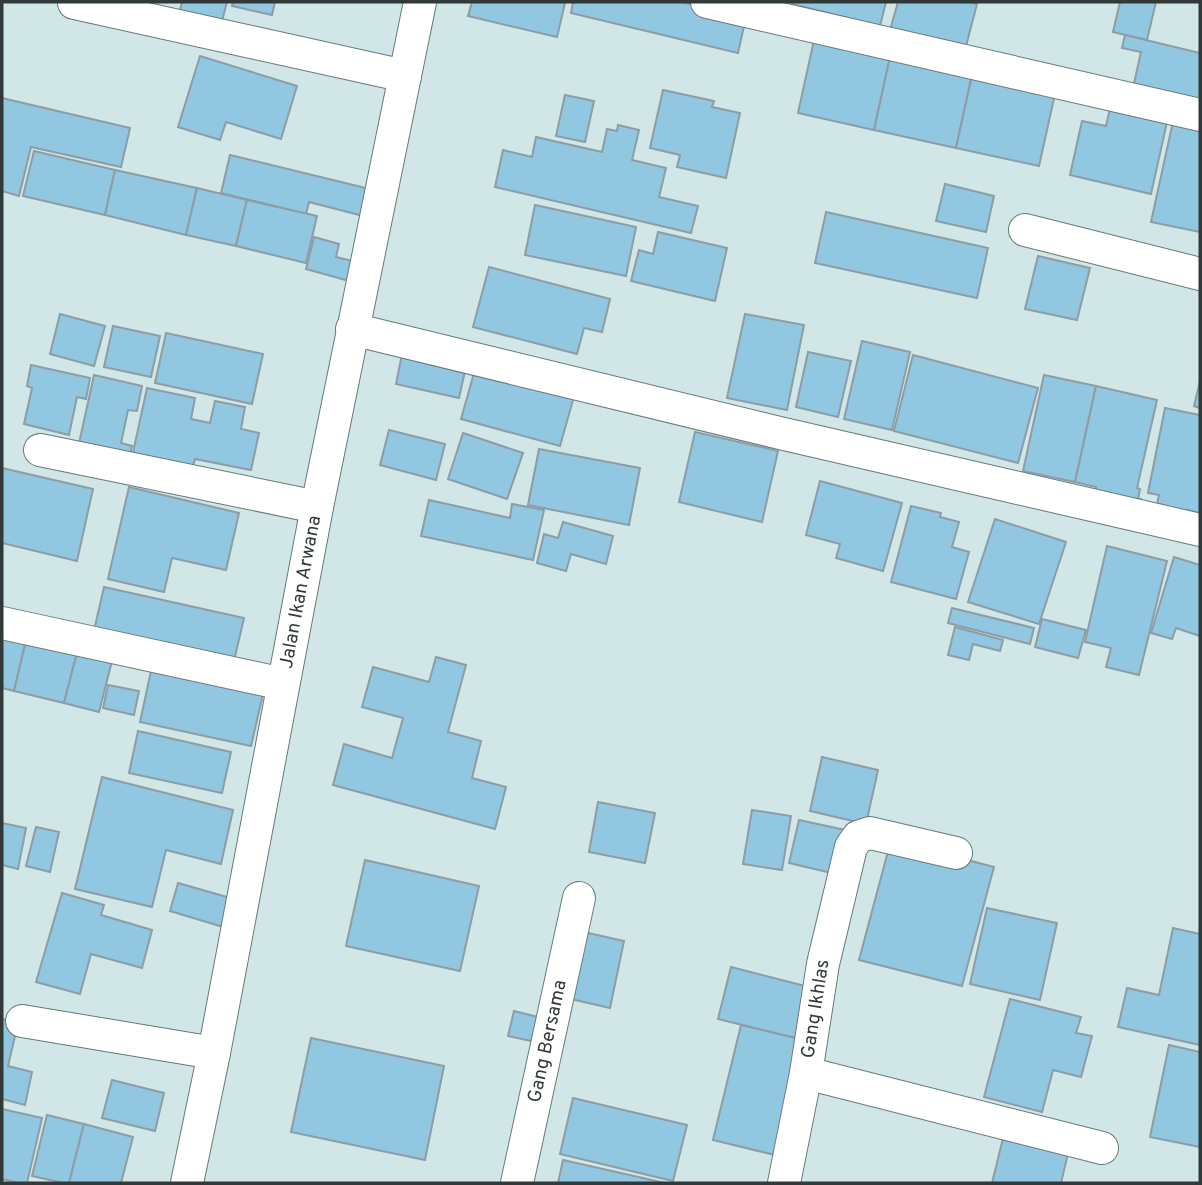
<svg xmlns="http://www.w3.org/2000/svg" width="1202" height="1185" font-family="Overpass,sans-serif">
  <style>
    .building { fill: #92c7e2; stroke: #8c9da5; stroke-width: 2 }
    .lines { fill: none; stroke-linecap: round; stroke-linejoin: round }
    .minor-casing { stroke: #677a7a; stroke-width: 34 }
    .minor { stroke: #fff; stroke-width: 32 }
    .labels { text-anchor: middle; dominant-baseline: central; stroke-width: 5; stroke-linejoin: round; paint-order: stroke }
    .street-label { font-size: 19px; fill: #313939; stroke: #d1e6e6 }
  </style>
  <rect width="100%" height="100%" fill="#d1e6e6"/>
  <!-- building -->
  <g class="building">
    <polygon points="182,2 227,2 222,21 180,10"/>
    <polygon points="233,2 275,2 272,15 232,6"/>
    <polygon points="472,2 560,2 565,3 557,37 468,16"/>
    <polygon points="573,2 682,2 746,17 738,53 571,13"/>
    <polygon points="793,2 886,2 880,26 792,4"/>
    <polygon points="898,2 967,2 977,4 965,50 890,30"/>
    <polygon points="1120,2 1156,2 1147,40 1113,32"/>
    <polygon points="816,31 892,48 874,130 798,113"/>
    <polygon points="1125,35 1200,53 1200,103 1133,88 1141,52 1122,48"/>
    <polygon points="892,48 974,66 956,148 874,130"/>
    <polygon points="200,56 297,86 281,139 226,122 220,140 178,127"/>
    <polygon points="974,66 1057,85 1039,166 956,148"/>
    <polygon points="663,90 714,101 712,107 740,113 726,178 677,167 680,155 650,148"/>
    <polygon points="565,95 594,101 585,142 556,136"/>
    <polygon points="2,98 130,128 121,167 31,147 19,196 2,191"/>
    <polygon points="1112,100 1169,113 1151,194 1070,175 1082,121 1106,126"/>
    <polygon points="1174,117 1200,123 1200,232 1151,222"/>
    <polygon points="618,125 639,130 632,160 666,168 659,197 698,206 691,233 495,187 503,150 532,157 536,137 602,152 607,129 617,131"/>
    <polygon points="34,151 115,170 105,215 23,196"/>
    <polygon points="230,155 378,191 371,218 309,202 306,214 221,193"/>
    <polygon points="115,170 197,188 186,235 105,215"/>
    <polygon points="945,184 994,196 986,232 936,221"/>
    <polygon points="197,188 247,200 236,246 186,235"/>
    <polygon points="247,200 317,216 306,263 236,246"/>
    <polygon points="535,205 636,227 626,276 525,255"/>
    <polygon points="826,212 988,248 977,298 815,263"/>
    <polygon points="658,232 727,248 715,301 631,281 639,250 653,254"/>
    <polygon points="314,237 339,244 336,257 365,264 360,284 306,269"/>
    <polygon points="1038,256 1090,268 1077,320 1025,309"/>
    <polygon points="489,267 610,299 602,332 584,328 577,354 473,327"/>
    <polygon points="60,314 105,326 94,366 50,354"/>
    <polygon points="745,314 804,325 787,410 727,398"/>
    <polygon points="113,326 160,336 151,377 104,367"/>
    <polygon points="166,333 263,354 252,404 155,383"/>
    <polygon points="862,341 910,352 892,430 844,419"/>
    <polygon points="403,349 467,362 459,398 396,384"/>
    <polygon points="808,352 851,361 838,417 796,407"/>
    <polygon points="913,355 1038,388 1018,463 894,431"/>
    <polygon points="31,365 90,378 86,399 77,397 69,435 24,424 32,388 27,386"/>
    <polygon points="476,366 575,393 560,446 461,419"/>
    <polygon points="94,375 142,386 137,411 128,410 121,443 132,446 129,459 78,448"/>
    <polygon points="1044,375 1096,386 1075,482 1023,471"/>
    <polygon points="1200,381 1200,408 1194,406"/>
    <polygon points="1096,386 1157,400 1137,488 1140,489 1138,499 1141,499 1140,510 1094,494 1096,487 1075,482"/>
    <polygon points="147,388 195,398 191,419 210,423 215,401 245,407 241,429 259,433 251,470 195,459 192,470 132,457"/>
    <polygon points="1165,408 1200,415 1200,513 1187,510 1184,521 1158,515 1161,504 1157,504 1159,495 1148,493"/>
    <polygon points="389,430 445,444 436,480 380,465"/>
    <polygon points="695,432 778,451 762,522 679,502"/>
    <polygon points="463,433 523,453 507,499 448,479"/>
    <polygon points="539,449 640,468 629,525 528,505"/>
    <polygon points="2,468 93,489 77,561 2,543"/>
    <polygon points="820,481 902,503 883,571 836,558 840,544 806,535"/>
    <polygon points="129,487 239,513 226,570 172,558 164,592 108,579"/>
    <polygon points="429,500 510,518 512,504 544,510 533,560 421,536"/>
    <polygon points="911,506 941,513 940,517 959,522 952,547 969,552 956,599 891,582"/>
    <polygon points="995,519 1066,542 1039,624 968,602"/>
    <polygon points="563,522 613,536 606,564 571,554 566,571 537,563 544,534 558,538"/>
    <polygon points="1107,546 1167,561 1139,675 1106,667 1111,648 1085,642"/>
    <polygon points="1174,557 1200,565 1200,636 1176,628 1172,639 1151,633"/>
    <polygon points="104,587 244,618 233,665 93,635"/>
    <polygon points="952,608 1034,628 1030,644 948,623"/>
    <polygon points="1042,619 1086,630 1078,658 1035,647"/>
    <polygon points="955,627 1003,640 1000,651 973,644 969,660 948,655"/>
    <polygon points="2,630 27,636 14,691 2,688"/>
    <polygon points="27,636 78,649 64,703 14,691"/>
    <polygon points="78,649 113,657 99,712 64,703"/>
    <polygon points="436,657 466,665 448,732 481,741 472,778 506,787 495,829 333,785 344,744 392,758 403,718 362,707 373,667 429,682"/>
    <polygon points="151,671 263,694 251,746 140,722"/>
    <polygon points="108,685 139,691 134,715 103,708"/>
    <polygon points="138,731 231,752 222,793 129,773"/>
    <polygon points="822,757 878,770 866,824 810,811"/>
    <polygon points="102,777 233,810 221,864 166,850 152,907 75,889"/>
    <polygon points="598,802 655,813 645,863 589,852"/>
    <polygon points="752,810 791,816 782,870 743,864"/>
    <polygon points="799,820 850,831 840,875 789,863"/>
    <polygon points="2,823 26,828 18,869 2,865"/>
    <polygon points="36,827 59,832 50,872 26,866"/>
    <polygon points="891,840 994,867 962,986 859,960"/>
    <polygon points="365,860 479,886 460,971 346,946"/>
    <polygon points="178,883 241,901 233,930 170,911"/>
    <polygon points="62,893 104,905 101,915 152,930 142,968 91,954 80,994 36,982"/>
    <polygon points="987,908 1057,923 1040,1000 970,984"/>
    <polygon points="1173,928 1200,934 1200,1045 1118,1027 1127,988 1159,995"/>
    <polygon points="575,930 624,941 610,1008 562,997"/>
    <polygon points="731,967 809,987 796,1038 718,1019"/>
    <polygon points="1010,999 1081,1017 1076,1033 1092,1036 1081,1077 1053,1070 1042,1112 984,1097"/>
    <polygon points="514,1011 550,1020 545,1044 508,1036"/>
    <polygon points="2,1019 18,1023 8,1066 32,1072 25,1105 2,1099"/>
    <polygon points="741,1025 807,1041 779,1156 713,1140"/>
    <polygon points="311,1038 444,1066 425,1160 291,1132"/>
    <polygon points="1169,1045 1200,1052 1200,1147 1150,1137"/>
    <polygon points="112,1080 164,1093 155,1131 102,1118"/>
    <polygon points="573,1098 687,1125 673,1181 560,1154"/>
    <polygon points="2,1109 42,1118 27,1183 19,1183 2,1179"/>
    <polygon points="47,1115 84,1124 69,1183 63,1183 32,1176"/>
    <polygon points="84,1124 133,1137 121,1183 69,1183"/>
    <polygon points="1005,1130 1070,1145 1061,1183 992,1183"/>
    <polygon points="563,1160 665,1183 558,1183"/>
  </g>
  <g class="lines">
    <!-- minor casing -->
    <g class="minor-casing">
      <g id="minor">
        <polyline points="707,2 1200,115"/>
        <polyline points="74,3 405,76"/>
        <polyline points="1025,230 1200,274"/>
        <polyline points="352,329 784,434 1200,530"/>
        <polyline points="40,450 317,507"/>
        <polyline points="2,623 283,684"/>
        <polyline points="22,1021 214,1053"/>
        <polyline points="806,1073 1102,1148"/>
        <path id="s1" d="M187,1183L214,1053L317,507L420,2"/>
        <path id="s2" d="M517,1183L579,898"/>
        <path id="s3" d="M784,1183L806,1073L823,964L851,847L858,837L870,833L956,853"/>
      </g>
    </g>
    <!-- minor -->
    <use href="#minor" class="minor"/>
  </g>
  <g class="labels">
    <!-- street labels -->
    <g class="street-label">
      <text stroke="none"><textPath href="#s1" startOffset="602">Jalan Ikan Arwana</textPath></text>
      <text stroke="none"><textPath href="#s3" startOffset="177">Gang Ikhlas</textPath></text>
      <text stroke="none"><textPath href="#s2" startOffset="145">Gang Bersama</textPath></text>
    </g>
  </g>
  <!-- border -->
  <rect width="1202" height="1185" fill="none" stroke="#313939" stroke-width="7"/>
</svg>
